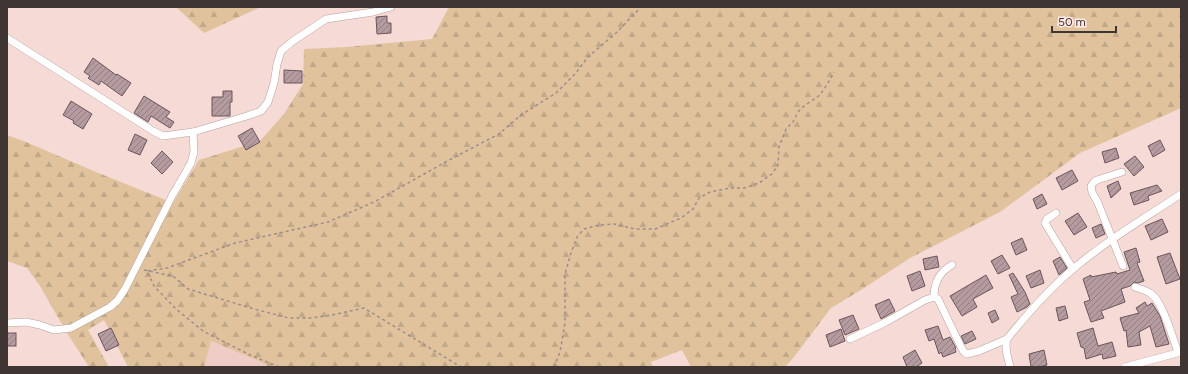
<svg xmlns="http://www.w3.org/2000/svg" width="1188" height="374" font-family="Figtree,sans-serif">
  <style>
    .built { fill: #f0ccc7 }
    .forest { fill: url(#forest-firs) }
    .building { fill: url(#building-hatch); stroke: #6c555a }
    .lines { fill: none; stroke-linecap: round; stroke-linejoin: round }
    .street-casing { stroke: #baa09d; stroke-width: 8 }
    .path { stroke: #9f8c89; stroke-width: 1.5; stroke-dasharray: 3 3; stroke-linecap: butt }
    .street { stroke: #fff; stroke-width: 7 }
  </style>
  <defs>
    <pattern id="forest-firs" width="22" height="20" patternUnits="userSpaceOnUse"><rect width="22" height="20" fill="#e0c39d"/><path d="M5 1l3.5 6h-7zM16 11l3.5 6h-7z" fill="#c1a888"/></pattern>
    <pattern id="building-hatch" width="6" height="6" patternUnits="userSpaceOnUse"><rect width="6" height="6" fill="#b49ba0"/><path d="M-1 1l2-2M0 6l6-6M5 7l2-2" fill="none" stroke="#947f83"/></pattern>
  </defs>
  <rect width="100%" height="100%" fill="#f5dad6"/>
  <!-- built -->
  <polygon class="built" points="211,341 261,362 269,367 204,367"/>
  <!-- forest -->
  <g class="forest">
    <polygon points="176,7 261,7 204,33"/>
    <polygon points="449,7 1181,7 1181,108 1080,153 1000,212 910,258 861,290 831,308 794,357 785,367 691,367 682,350 651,362 653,367 269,367 261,362 211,341 204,367 128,367 104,320 88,330 109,367 89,367 67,333 40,286 27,268 7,261 7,135 26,142 96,172 173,203 199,160 260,141 284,114 303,84 304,49 347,47 432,39"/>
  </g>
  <!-- building -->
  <g class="building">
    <polygon points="387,16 387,23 391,23 391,33 377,34 376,17"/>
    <polygon points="93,58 116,75 117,74 131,83 122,96 101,81 99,85 88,78 90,76 84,72"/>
    <polygon points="284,70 302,71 302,83 284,83"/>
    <polygon points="223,91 232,91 232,102 230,102 230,116 212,116 212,97 223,97"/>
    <polygon points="144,96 170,112 166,117 174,122 170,128 151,116 148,122 134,113"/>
    <polygon points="71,101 92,114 83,129 73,123 74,121 63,115"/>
    <polygon points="252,128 260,142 246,150 238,136"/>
    <polygon points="135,134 147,140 140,155 128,150"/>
    <polygon points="1160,140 1165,150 1153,157 1148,146"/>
    <polygon points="1116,148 1119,158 1105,163 1102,152"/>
    <polygon points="162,151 173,162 162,174 151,163"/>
    <polygon points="1135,156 1144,167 1134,176 1124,164"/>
    <polygon points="1072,170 1078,181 1062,190 1056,178"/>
    <polygon points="1118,181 1121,189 1111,198 1107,186"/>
    <polygon points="1157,185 1162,191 1148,196 1149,200 1134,205 1130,193"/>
    <polygon points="1042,194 1047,204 1037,209 1033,199"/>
    <polygon points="1078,213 1087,227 1074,235 1065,221"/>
    <polygon points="1162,219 1168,232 1151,240 1145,226"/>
    <polygon points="1101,224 1105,234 1096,238 1092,228"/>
    <polygon points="1022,238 1027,250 1016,255 1011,243"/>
    <polygon points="1136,248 1140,262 1137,263 1144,281 1138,283 1134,282 1130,286 1121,289 1125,302 1101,311 1104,318 1091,322 1084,302 1090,300 1083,279 1091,275 1091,277 1116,272 1117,274 1130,270 1124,252"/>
    <polygon points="1170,253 1180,279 1166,284 1157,257"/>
    <polygon points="1002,255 1010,268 998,274 991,261"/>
    <polygon points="937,256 939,267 925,270 923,259"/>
    <polygon points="1060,257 1067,268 1059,275 1053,261"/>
    <polygon points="1040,270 1044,283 1031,288 1026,276"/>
    <polygon points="920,271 925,286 912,291 907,276"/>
    <polygon points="1013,273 1025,292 1030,304 1027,307 1017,312 1011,297 1018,294 1009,275"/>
    <polygon points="986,275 993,288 973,299 977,307 962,316 950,296"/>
    <polygon points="889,299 895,311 881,319 875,305"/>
    <polygon points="1145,302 1147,306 1152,303 1160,316 1169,344 1156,347 1150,326 1139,332 1141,345 1128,347 1126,330 1124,331 1120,318 1139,313 1136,308"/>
    <polygon points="1065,306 1068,318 1059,321 1056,308"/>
    <polygon points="995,310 999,319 992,323 988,313"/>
    <polygon points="853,315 859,329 845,335 839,320"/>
    <polygon points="938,326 943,340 950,337 956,348 955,349 956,352 943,357 941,352 939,354 934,339 929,341 925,330"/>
    <polygon points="111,328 119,345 106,351 98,334"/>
    <polygon points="1093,328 1098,346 1112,342 1116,356 1103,359 1102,354 1086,359 1084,348 1081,347 1077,333"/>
    <polygon points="841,329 845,341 830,347 826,335"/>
    <polygon points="972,331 976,339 965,344 961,336"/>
    <rect x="7" y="333" width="9" height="13"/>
    <polygon points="915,350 922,363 916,367 907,367 903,357"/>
    <polygon points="1044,350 1047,365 1038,367 1031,367 1029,354"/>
  </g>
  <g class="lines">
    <!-- street casing -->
    <g class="street-casing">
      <g id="street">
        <polyline points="7,38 153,131 163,136 193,132 247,116 261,111 268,102 274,83 277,64 281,51 293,41 326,19 373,12 391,7"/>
        <polyline points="1122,172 1097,180 1094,182 1091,186 1092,192 1098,203 1123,266"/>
        <polyline points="1056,213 1047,219 1045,223 1073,269"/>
        <path d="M1135,287C1140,289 1145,290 1150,293C1162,299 1173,339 1178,352"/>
        <path d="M934,297C934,283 939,272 952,265"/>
        <polyline points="7,323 26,322 40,325 54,330 71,328 110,307 117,301 125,289 172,196 191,163 194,152 193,132"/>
        <polyline points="850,339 886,322 925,300 934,297 938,299 961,347 964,352 967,354 979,351 1007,339"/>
        <path d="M1010,367C1008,357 1004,348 1007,339C1027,314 1048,290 1073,269C1106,241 1145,218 1181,194"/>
        <polyline points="1125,367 1181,352"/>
      </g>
    </g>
    <!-- path -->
    <g class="path">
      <polyline points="144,270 173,276 188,289 254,309 289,318 311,318 332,315 364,308 461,367"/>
      <polyline points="279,367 250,355 203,331 176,309 154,286 147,271 167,268 235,243 328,222 374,202 451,159 499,134 521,115 556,93 575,74 588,57 616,33 641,7"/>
      <polyline points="554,367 560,352 565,323 565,274 571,253 577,237 584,229 599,225 614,224 635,229 655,229 681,218 693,209 699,198 710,192 730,188 744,188 759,183 772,174 778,165 779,147 786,129 793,122 798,112 804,106 820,95 828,83 834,72"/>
    </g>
    <!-- street -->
    <use href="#street" class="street"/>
  </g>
  <!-- border -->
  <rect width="1188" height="374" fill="none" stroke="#3f3533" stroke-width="16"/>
  <!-- scale -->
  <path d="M1052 26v6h64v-6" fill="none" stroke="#3f3533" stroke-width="2"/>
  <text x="1058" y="26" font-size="12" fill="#3f3533" stroke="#ffe9e6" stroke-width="3" paint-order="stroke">50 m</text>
</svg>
